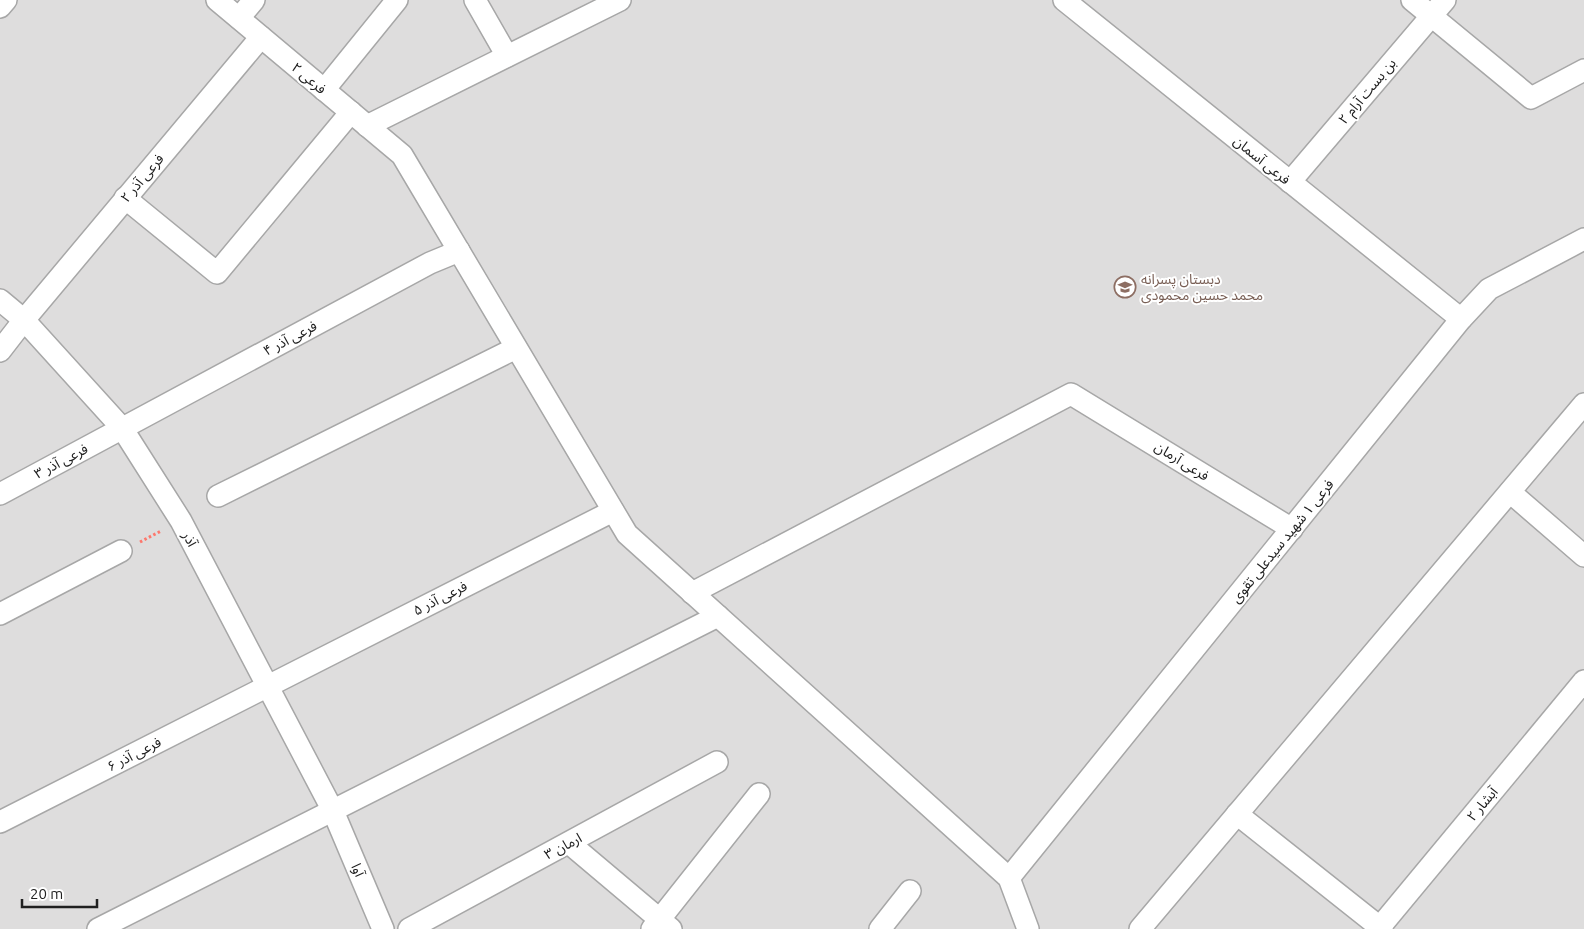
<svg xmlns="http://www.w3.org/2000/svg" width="1584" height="929" font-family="Ubuntu,'Noto Sans Arabic',sans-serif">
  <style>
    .residential { fill: #dedddd }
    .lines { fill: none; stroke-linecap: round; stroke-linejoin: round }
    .minor-casing { stroke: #a7a7a7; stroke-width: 24 }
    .path { stroke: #fd776c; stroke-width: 3; stroke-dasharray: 2.5 2.5; stroke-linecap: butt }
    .minor { stroke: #fff; stroke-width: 21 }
    .labels { text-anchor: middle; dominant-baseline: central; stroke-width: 4; stroke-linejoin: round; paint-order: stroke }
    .street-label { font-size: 14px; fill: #202020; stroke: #fff }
    .education-label { font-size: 14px; fill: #785e54; stroke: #fff; text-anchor: start }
  </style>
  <rect width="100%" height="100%" fill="#f1ede7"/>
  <!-- residential -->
  <rect class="residential" x="0" y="0" width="1584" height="929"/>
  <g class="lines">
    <!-- minor casing -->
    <g class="minor-casing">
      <g id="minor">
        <polyline points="217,0 402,155 627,534 1009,878 1028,929"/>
        <polyline points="475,0 507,56"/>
        <polyline points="1064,0 1461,319"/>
        <polyline points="1412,0 1531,98 1584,70"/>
        <polyline points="0,7 6,0"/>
        <polyline points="239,18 254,0"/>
        <polyline points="324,90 397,0"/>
        <polyline points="367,126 620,0"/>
        <polyline points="1290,182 1445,0"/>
        <polyline points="125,198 217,273 351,112"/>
        <polyline points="0,300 24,320 122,428 181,521 333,811 383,929"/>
        <polyline points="0,351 24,320 261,37"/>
        <polyline points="1510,492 1584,556"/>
        <polyline points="0,494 430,263 459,251"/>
        <polyline points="218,496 516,348"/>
        <polyline points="692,593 1071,394 1292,529"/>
        <polyline points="0,614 121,551"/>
        <polyline points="1237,814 1382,929"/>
        <polyline points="0,822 613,511"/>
        <polyline points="569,843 671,929"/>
        <polyline points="1009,878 1461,319 1489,289 1584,239"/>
        <polyline points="1380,927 1584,681"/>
        <polyline points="98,929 718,616"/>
        <polyline points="409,929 717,762"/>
        <polyline points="652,929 759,794"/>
        <polyline points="880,929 910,891"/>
        <polyline points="1140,929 1584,404"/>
      </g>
    </g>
    <!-- path -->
    <polyline class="path" points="140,542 161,531"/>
    <!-- minor -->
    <use href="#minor" class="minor"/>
  </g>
  <!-- icons -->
  <defs>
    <g id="school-ring" transform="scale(1.125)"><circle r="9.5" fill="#fff" stroke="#8d6e63" stroke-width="1.5"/><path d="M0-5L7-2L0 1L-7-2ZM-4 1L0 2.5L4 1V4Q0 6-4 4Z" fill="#8d6e63"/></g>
  </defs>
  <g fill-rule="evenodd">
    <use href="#school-ring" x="1125" y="287"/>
  </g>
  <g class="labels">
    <!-- street labels -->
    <g class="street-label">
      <text transform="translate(309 78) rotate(40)">فرعی ۲</text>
      <text transform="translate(1367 91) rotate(-50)">بن بست آرام ۲</text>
      <text transform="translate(1262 160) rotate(39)">فرعی آسمان</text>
      <text transform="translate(142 178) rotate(-50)">فرعی آذر ۲</text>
      <text transform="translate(290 338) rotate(-28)">فرعی آذر ۴</text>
      <text transform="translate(61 461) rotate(-28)">فرعی آذر ۳</text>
      <text transform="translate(1182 461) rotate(32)">فرعی آرمان</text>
      <text transform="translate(190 539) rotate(62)">آذر</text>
      <text transform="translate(1282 541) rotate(-51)">فرعی ۱ شهید سیدعلی تقوی</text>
      <text transform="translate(440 598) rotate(-27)">فرعی آذر ۵</text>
      <text transform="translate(134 754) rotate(-27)">فرعی آذر ۶</text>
      <text transform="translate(1482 804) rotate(-50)">آبشار ۲</text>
      <text transform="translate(563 846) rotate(-28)">ارمان ۳</text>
      <text transform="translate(358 870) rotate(67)">آوا</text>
    </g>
    <!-- education labels -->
    <g class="education-label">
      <text x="1141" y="279">دبستان پسرانه<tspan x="1141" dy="16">محمد حسین محمودی</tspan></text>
    </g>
  </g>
  <!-- scale -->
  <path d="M22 899v8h75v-8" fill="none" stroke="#202020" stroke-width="2.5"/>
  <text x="30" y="899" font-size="15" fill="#202020" stroke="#ffffff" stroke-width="4" paint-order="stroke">20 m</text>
</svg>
